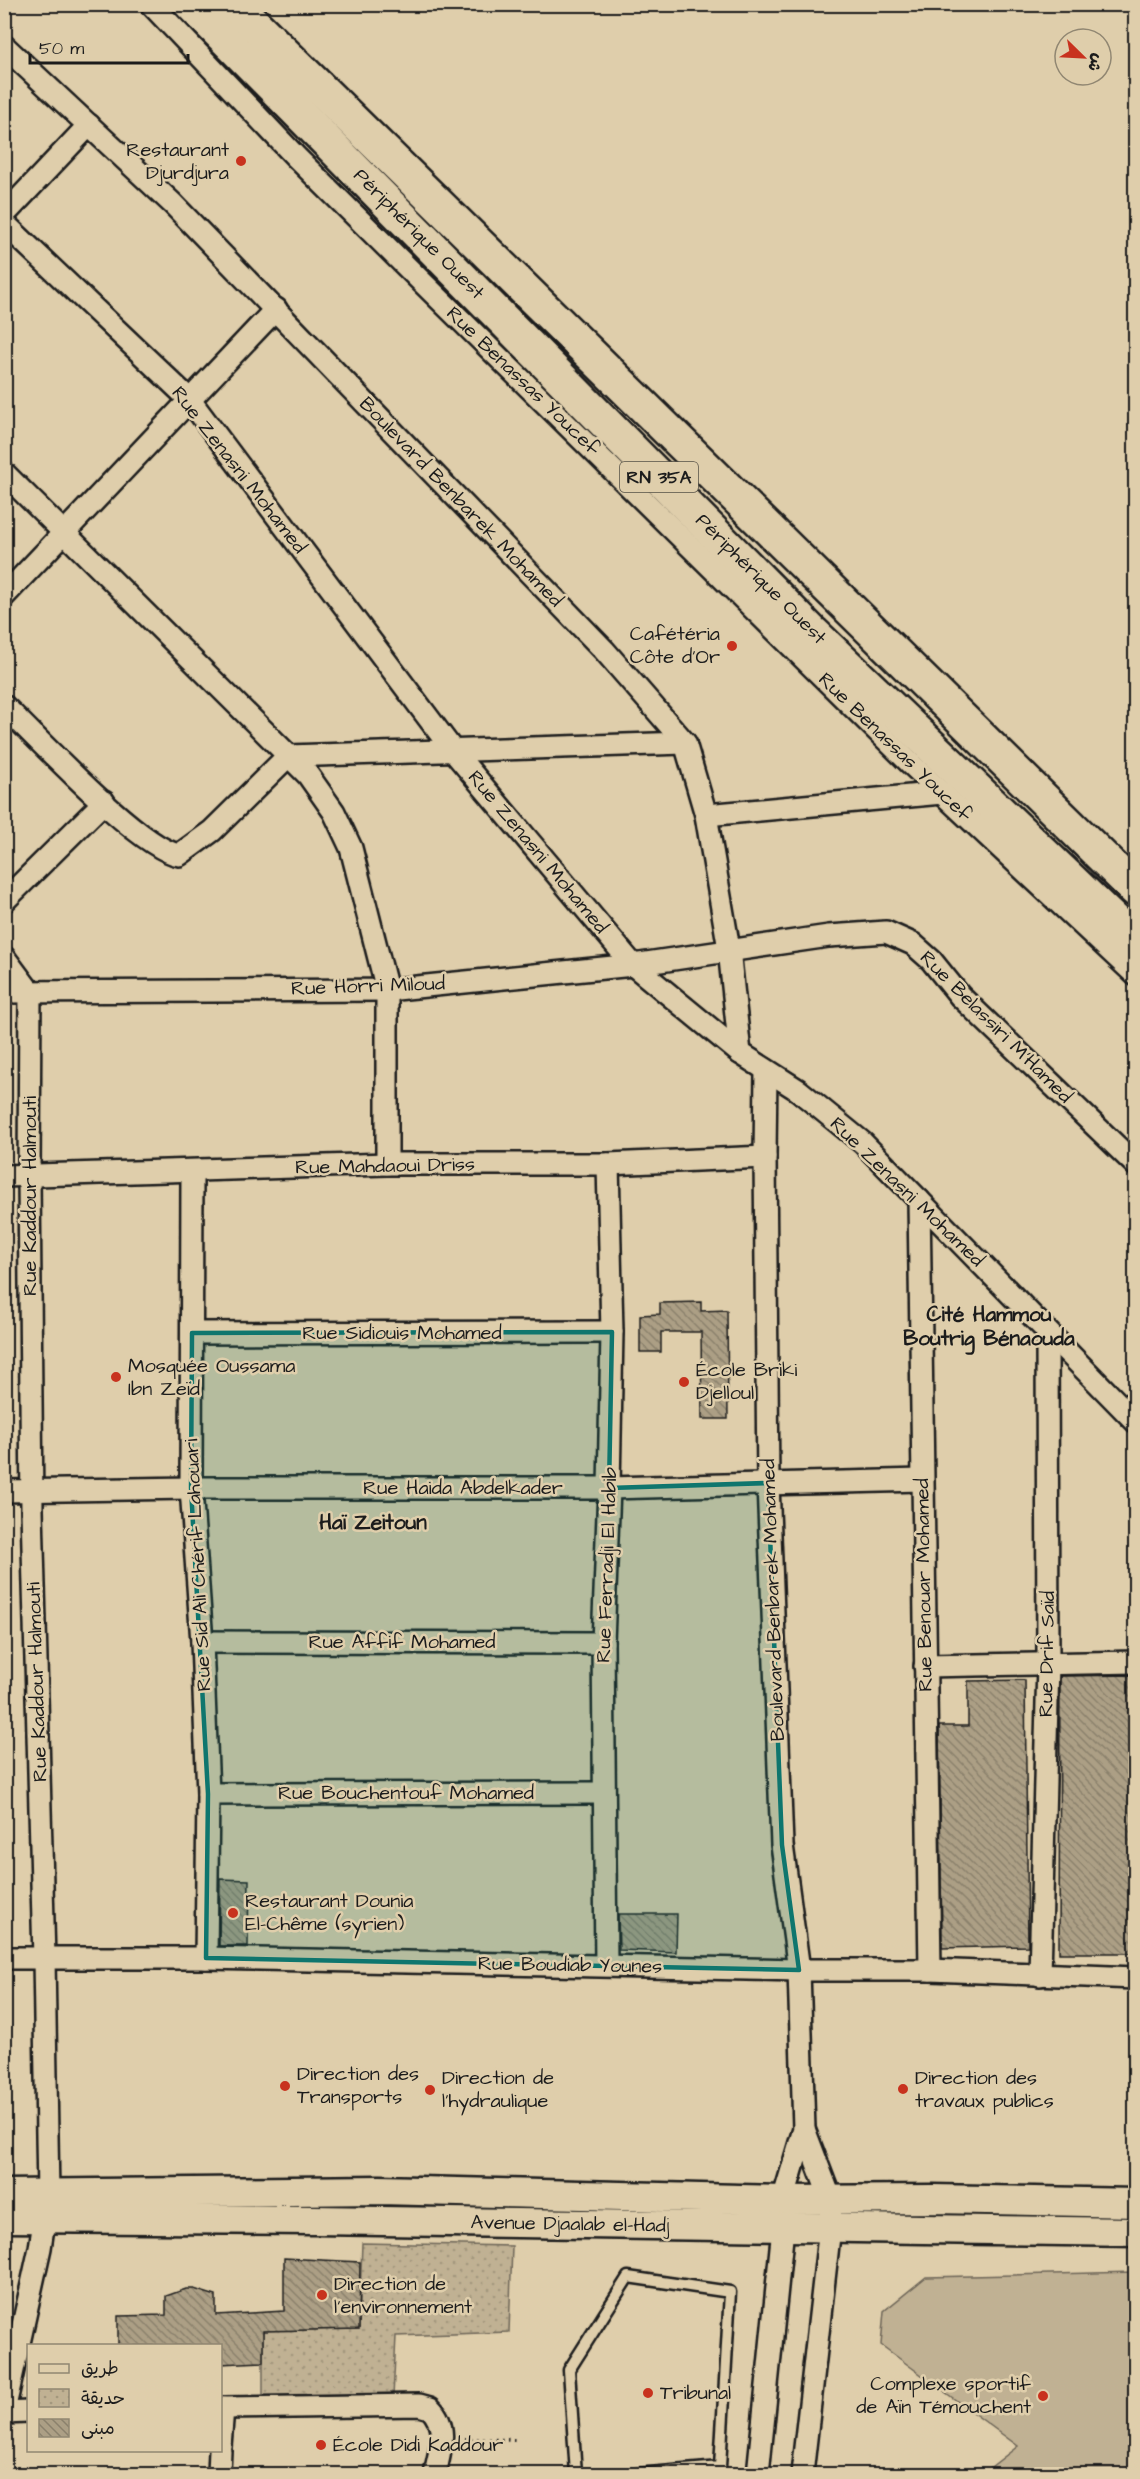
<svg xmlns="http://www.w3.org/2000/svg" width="1140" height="2479" font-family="'Architects Daughter','Playpen Sans Arabic',sans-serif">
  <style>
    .green { fill: #c0b193; stroke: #6e6658; stroke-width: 1.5 }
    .park { fill: url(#park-dots); stroke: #6e6658; stroke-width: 1.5 }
    .building { fill: url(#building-back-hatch); stroke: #1c1c1c; stroke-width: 1.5 }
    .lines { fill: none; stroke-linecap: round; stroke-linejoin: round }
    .service-casing { stroke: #1c1c1c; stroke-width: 15 }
    .minor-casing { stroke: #1c1c1c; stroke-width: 26 }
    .secondary-casing { stroke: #1c1c1c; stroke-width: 33 }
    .trunk-casing { stroke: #1c1c1c; stroke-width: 38 }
    .path { stroke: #1c1c1c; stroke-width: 4; stroke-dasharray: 1.5 4.5; stroke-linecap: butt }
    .service { stroke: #dfceab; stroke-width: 10 }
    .minor { stroke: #dfceab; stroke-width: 21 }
    .secondary { stroke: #dfceab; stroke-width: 28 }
    .trunk { stroke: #dfceab; stroke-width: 33 }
    .marked { fill: #0f766e; fill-opacity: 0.2; stroke: #0f766e; stroke-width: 4.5; stroke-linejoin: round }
    .poi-dot { fill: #c8321e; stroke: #dfceab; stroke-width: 2 }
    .labels { text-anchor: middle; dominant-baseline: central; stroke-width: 5; stroke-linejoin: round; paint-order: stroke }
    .shield { fill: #dfceab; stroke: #565147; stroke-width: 1.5 }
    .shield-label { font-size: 18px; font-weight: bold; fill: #1c1c1c }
    .poi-label { font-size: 20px; fill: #1c1c1c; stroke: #dfceab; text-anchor: start }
    .street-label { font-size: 20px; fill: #1c1c1c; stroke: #dfceab }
    .neighbourhood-label { font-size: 21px; font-weight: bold; fill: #1c1c1c; stroke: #dfceab }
  </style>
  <defs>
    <pattern id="park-dots" width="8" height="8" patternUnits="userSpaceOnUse" patternTransform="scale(1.5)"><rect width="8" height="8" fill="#c0b193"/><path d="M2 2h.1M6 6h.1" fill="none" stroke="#a4987e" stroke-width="1.8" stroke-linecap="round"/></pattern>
    <pattern id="building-back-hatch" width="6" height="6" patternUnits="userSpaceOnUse" patternTransform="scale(1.5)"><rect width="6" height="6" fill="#ac9f85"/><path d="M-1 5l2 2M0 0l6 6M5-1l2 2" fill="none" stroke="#8b816c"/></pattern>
  </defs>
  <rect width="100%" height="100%" fill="#dfceab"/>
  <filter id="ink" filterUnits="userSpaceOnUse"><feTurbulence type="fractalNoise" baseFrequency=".0167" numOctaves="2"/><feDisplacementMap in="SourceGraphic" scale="12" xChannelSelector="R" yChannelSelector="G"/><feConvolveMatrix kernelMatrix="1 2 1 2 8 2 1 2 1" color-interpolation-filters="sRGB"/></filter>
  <g filter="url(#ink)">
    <!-- green -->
    <polygon class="green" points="1135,2272 1135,2474 982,2474 1018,2446 881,2345 884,2311 926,2277"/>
    <!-- park -->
    <polygon class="park" points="362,2243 512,2246 509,2332 396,2336 393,2397 263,2397 263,2330 359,2329"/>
    <!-- building -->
    <g class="building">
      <polygon points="701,1302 701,1311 727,1310 728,1419 702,1419 701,1332 661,1332 661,1352 640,1352 640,1315 660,1314 660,1303"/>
      <polygon points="1136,1675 1136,1953 1059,1953 1060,1676"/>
      <polygon points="1025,1680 1028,1946 942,1948 939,1726 968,1726 968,1681"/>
      <polygon points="220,1879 249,1880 248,1946 219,1946"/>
      <polygon points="618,1914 677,1914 676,1952 619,1950"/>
      <polygon points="284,2258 360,2262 359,2329 263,2331 263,2362 220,2364 220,2346 118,2346 118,2316 166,2315 166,2296 186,2289 194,2289 216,2296 216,2315 284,2311"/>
    </g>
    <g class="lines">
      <!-- service casing -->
      <g class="service-casing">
        <polyline id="service" points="576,2474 569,2370 628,2277 730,2292 720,2467 637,2474"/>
      </g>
      <!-- minor casing -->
      <g class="minor-casing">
        <g id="minor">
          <polyline points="151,4 296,157 419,279 909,762 1136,975"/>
          <polyline points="4,46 173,204 604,650 685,743 706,815 729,949 740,1053"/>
          <polyline points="4,215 89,125"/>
          <polyline points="4,223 189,399 454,752 633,965 740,1053 798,1090 863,1143 1136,1422"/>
          <polyline points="4,473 308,775 334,812 351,848 387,990 387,1164"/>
          <polyline points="4,596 276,309"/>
          <path d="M4,706C38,738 139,848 179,855L212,831L288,756L685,743"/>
          <polyline points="706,815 942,793"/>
          <polyline points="4,901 104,802"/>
          <polyline points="4,957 30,992 29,1176 32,1510 44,1959 48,2194 40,2248 4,2411"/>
          <polyline points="4,992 387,990 633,965 829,936 886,932 913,944 931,960 960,996 1136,1165"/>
          <polyline points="192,1172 191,1488 202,1642 208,1794 206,1958"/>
          <polyline points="4,1176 387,1164 608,1164 765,1157"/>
          <polyline points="919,1200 930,1970"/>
          <polyline points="192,1333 612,1332"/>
          <polyline points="4,1491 191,1488 609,1488 922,1480"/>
          <polyline points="202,1642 603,1643"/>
          <polyline points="925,1666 1136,1662"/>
          <polyline points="208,1794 604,1793"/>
          <polyline points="4,1958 206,1958 799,1970 930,1970 1136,1978"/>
          <polyline points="606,1965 603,1643 609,1488 612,1332 608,1164"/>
          <polyline points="1040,1975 1048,1663 1047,1333"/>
          <polyline points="220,2408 223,2408 220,2446"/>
          <path d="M223,2408L419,2405L430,2408C449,2427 440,2451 435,2474"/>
          <polyline points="4,2413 28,2412"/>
          <polyline points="219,2474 220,2450"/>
          <polyline points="758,2474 783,2228 783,2200 804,2129 799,1970 782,1845 768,1483 765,1157 766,1070"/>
          <polyline points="802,2474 830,2227 831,2200 804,2129"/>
        </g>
      </g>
      <!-- secondary casing -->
      <g class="secondary-casing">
        <g id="secondary">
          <polyline points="4,2194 380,2190 783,2200 933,2199 1136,2203"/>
          <polyline points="4,2218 315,2220 1136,2232"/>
        </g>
      </g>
      <!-- trunk casing -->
      <g class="trunk-casing">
        <g id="trunk">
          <polyline points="191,4 813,633 1136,942"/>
          <polyline points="234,4 1136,890"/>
        </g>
      </g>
      <!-- path -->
      <polyline class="path" points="459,2439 516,2440"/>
      <!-- service -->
      <use href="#service" class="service"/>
      <!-- minor -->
      <use href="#minor" class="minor"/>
      <!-- secondary -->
      <use href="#secondary" class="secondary"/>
      <!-- trunk -->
      <use href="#trunk" class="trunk"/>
    </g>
  </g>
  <!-- marked area -->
  <path class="marked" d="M612,1332L609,1488L768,1483L782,1845L799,1970L206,1958L208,1794L191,1488L192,1333Z"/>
  <!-- markers -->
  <g class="poi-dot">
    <circle cx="241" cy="161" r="6"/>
    <circle cx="732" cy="646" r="6"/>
    <circle cx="116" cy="1377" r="6"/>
    <circle cx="684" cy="1382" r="6"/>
    <circle cx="233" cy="1913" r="6"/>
    <circle cx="285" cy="2086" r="6"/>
    <circle cx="903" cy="2089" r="6"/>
    <circle cx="430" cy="2090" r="6"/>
    <circle cx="322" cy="2295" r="6"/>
    <circle cx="648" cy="2393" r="6"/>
    <circle cx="1043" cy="2396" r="6"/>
    <circle cx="321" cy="2445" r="6"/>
  </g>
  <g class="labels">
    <!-- shield labels -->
    <rect class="shield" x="620" y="462" width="78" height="30" rx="4.5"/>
    <g class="shield-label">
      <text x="659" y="477">RN 35A</text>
    </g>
    <!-- poi labels -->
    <g class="poi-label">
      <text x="229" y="150" text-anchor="end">Restaurant<tspan x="229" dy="23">Djurdjura</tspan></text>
      <text x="720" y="634" text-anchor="end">Cafétéria<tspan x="720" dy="23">Côte d'Or</tspan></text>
      <text x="128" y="1366">Mosquée Oussama<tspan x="128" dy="23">Ibn Zeïd</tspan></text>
      <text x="696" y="1370">École Briki<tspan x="696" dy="23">Djelloul</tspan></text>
      <text x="245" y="1901">Restaurant Dounia<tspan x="245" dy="23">El-Chême (syrien)</tspan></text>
      <text x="297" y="2074">Direction des<tspan x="297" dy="23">Transports</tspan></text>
      <text x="442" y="2078">Direction de<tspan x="442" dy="23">l'hydraulique</tspan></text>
      <text x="915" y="2078">Direction des<tspan x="915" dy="23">travaux publics</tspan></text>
      <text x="334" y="2284">Direction de<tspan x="334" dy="23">l'environnement</tspan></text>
      <text x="1031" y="2384" text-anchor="end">Complexe sportif<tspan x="1031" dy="23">de Aïn Témouchent</tspan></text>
      <text x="660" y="2393">Tribunal</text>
      <text x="333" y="2445">École Didi Kaddour</text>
    </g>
    <!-- street labels -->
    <g class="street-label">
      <text transform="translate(419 234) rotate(45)">Périphérique Ouest</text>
      <text transform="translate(523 381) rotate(44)">Rue Benassas Youcef</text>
      <text transform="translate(239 470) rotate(52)">Rue Zenasni Mohamed</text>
      <text transform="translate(461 502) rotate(46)">Boulevard Benbarek Mohamed</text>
      <text transform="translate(761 579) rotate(45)">Périphérique Ouest</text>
      <text transform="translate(895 747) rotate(44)">Rue Benassas Youcef</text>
      <text transform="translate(538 852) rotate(50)">Rue Zenasni Mohamed</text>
      <text transform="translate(368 986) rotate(-2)">Rue Horri Miloud</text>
      <text transform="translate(996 1027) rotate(45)">Rue Belassiri M'Hamed</text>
      <text transform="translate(385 1166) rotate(-1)">Rue Mahdaoui Driss</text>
      <text transform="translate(907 1192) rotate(44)">Rue Zenasni Mohamed</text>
      <text transform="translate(30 1196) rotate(-90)">Rue Kaddour Halmouti</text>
      <text x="402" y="1333">Rue Sidiouis Mohamed</text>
      <text x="463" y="1488">Rue Haida Abdelkader</text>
      <text transform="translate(198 1565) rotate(-93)">Rue Sid Ali Chérif Lahouari</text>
      <text transform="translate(607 1565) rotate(-88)">Rue Ferradji El Habib</text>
      <text transform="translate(924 1585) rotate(-91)">Rue Benouar Mohamed</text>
      <text transform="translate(773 1600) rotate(-92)">Boulevard Benbarek Mohamed</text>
      <text x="402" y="1642">Rue Affif Mohamed</text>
      <text transform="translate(1047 1654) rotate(-89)">Rue Drif Saïd</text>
      <text transform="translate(37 1682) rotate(-92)">Rue Kaddour Halmouti</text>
      <text x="406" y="1793">Rue Bouchentouf Mohamed</text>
      <text transform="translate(570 1965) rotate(1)">Rue Boudiab Younes</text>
      <text transform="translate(570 2224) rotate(1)">Avenue Djaalab el-Hadj</text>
    </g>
    <!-- neighbourhood labels -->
    <g class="neighbourhood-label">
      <text x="989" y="1314">Cité Hammou<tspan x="989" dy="24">Boutrig Bénaouda</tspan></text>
      <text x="373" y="1522">Haï Zeitoun</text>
    </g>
  </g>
  <!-- margin -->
  <rect width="1140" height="2479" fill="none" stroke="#dfceab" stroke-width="24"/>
  <rect x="12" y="12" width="1116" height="2455" fill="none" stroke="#1c1c1c" stroke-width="2" filter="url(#ink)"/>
  <!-- legend -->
  <rect x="27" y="2344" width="195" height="108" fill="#dfceab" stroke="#918772" stroke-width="1.5"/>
  <rect x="39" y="2364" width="30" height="9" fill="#dfceab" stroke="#918772" stroke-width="1.5"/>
  <text x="81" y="2374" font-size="18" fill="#1c1c1c">طريق</text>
  <rect x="39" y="2389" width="30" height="18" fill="url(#park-dots)" stroke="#918772" stroke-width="1.5"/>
  <text x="81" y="2404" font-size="18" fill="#1c1c1c">حديقة</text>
  <rect x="39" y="2419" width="30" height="18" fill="url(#building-back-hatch)" stroke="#918772" stroke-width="1.5"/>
  <text x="81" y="2434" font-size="18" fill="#1c1c1c">مبنى</text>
  <!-- north arrow -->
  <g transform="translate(1083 57) rotate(114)"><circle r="28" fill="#dfceab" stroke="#918772" stroke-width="1.5"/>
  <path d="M0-4.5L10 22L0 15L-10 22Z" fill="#c8321e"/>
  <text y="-9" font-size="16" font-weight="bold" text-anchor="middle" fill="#1c1c1c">ش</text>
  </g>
  <!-- scale -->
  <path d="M30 54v9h158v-9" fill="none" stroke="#1c1c1c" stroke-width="3"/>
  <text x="39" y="54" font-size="18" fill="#1c1c1c" stroke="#dfceab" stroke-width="4.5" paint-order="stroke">50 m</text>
</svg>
